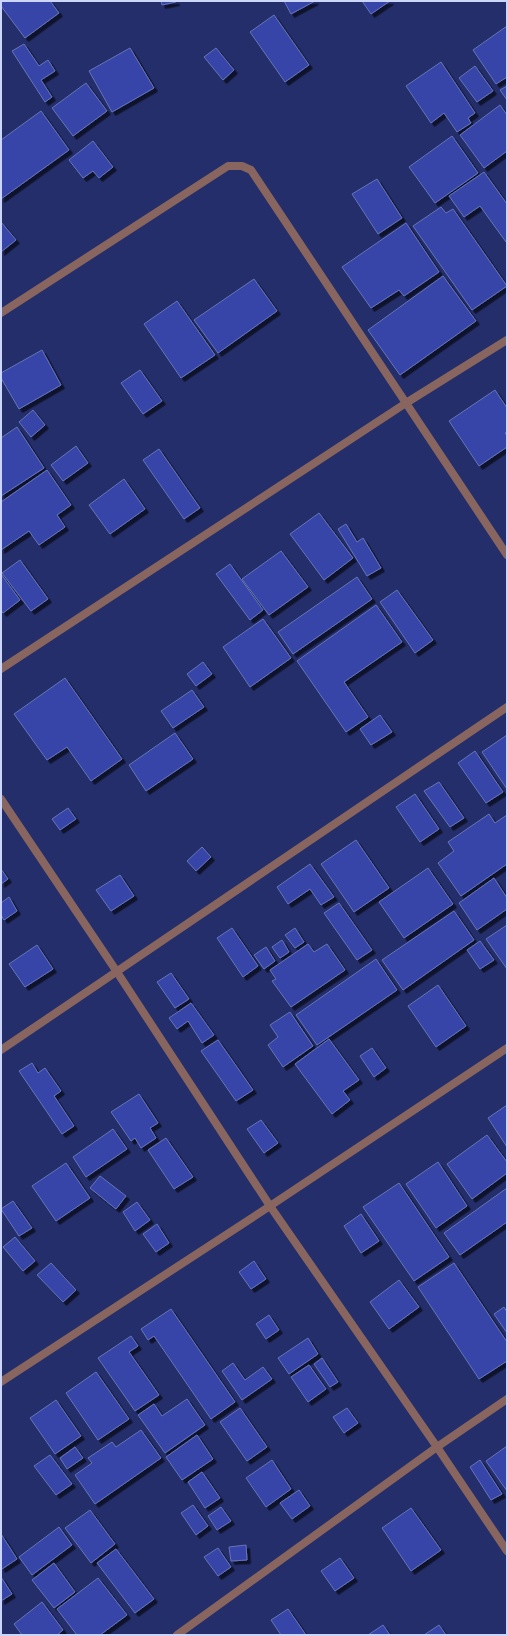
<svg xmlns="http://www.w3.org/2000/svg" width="508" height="1636" font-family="Manrope,sans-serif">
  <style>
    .building { fill: #3744a8; stroke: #6575b8; filter: url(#shadow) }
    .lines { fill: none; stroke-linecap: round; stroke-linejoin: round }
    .street { stroke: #88655e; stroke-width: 8 }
  </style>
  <defs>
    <filter id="shadow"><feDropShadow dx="3.5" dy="3.5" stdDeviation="0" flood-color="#0009"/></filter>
  </defs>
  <rect width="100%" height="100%" fill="#242e6a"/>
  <!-- building -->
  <g class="building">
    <polygon points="3,1 50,1 59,13 25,38 1,6 1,2"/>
    <polygon points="161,1 176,1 176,2 162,5"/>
    <polygon points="284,1 315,1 291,14"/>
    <polygon points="362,1 390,1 371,14"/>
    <polygon points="274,15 309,65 285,82 250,32"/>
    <polygon points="507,26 507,77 496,84 473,50"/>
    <polygon points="24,44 39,66 48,60 55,71 41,80 52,97 45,102 12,51"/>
    <polygon points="130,48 154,88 112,112 89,71"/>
    <polygon points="216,48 234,70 223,80 204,57"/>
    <polygon points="441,62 475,113 468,118 471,123 457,132 444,113 431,123 406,86"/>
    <polygon points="475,66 493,91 477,102 459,78"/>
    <polygon points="86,83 107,111 73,136 52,108"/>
    <polygon points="507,86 507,100 500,90"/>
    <polygon points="500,105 507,115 507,151 484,168 460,135"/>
    <polygon points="41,111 69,150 1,199 1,140"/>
    <polygon points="452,136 478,173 435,203 409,167"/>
    <polygon points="93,141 113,167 99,178 93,171 83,178 69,160"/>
    <polygon points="484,172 507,204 507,241 506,242 480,206 464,217 449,196"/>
    <polygon points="377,179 402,218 378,234 352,194"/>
    <polygon points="441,207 446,213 453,209 507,286 472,310 413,226"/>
    <polygon points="1,222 16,240 1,252"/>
    <polygon points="406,223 439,272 404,296 399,290 371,308 342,267"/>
    <polygon points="443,276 476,321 400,375 368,330"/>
    <polygon points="254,279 277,311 218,353 194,320"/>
    <polygon points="177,301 215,355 181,378 144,324"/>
    <polygon points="42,350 61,385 19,409 1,378 1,373"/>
    <polygon points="140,370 162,401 143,414 121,383"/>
    <polygon points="495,390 507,408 507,432 505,433 507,436 507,447 479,466 449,421"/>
    <polygon points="33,410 45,425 31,437 19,422"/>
    <polygon points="17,427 44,468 1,496 1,438"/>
    <polygon points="76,446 88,463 63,481 51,465"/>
    <polygon points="159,449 200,508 184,519 143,460"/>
    <polygon points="47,470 71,505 57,515 65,527 39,545 29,531 1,550 1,502"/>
    <polygon points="124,479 145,509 110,534 89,505"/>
    <polygon points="319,513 353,558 324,580 290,534"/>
    <polygon points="346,524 357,542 363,538 381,568 367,576 338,529"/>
    <polygon points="281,551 308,587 269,615 242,579"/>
    <polygon points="20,560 48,599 31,611 2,573"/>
    <polygon points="230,564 263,610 250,620 216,574"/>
    <polygon points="1,574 20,600 3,613 1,610"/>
    <polygon points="357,577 372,599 293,654 278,632"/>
    <polygon points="397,590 433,640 415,653 380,602"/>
    <polygon points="376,605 402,642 344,682 368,717 346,732 297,661"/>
    <polygon points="263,619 291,658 250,687 223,647"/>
    <polygon points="203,662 212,674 196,686 187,674"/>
    <polygon points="65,678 122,759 91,781 67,747 47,760 14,714"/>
    <polygon points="192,690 204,707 173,728 161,711"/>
    <polygon points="380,715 392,732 371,745 360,729"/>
    <polygon points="175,733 193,759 146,791 129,765"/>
    <polygon points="507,735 507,789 482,752"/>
    <polygon points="475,751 503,792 486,803 458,763"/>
    <polygon points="439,782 464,818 450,827 424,791"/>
    <polygon points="415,794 439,829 420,842 396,807"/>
    <polygon points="68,808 76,819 60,830 52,819"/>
    <polygon points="489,814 495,823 507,815 507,864 461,896 438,863 454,851 448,842"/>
    <polygon points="356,840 389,888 354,912 321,864"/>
    <polygon points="202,847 211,857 196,871 187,861"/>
    <polygon points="310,864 334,897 321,905 310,889 288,904 277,887"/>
    <polygon points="428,868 453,904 404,938 379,902"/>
    <polygon points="1,869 8,879 1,884"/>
    <polygon points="120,875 134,896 111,911 96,890"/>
    <polygon points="494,878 507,898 507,909 477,930 459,903"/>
    <polygon points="9,897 17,911 4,920 1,915 1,903"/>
    <polygon points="339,903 372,950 357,960 324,913"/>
    <polygon points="454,911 474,940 403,990 382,960"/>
    <polygon points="507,925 507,969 486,939"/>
    <polygon points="232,928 258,966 243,977 217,938"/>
    <polygon points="295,928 304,942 295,948 285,935"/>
    <polygon points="282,940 289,952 280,958 272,947"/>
    <polygon points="480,941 494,960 480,969 467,950"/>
    <polygon points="308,944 314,952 327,944 345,970 291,1007 272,981 276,979 270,970"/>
    <polygon points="37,945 53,969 25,987 9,964"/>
    <polygon points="266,947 275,961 264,969 254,955"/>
    <polygon points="376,959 397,990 317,1045 296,1015"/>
    <polygon points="171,973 189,999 175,1008 157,982"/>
    <polygon points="438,985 466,1026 436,1047 408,1006"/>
    <polygon points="191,1003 214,1035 202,1043 188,1021 177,1029 169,1018"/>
    <polygon points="290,1012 313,1046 283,1067 268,1045 278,1037 270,1025"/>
    <polygon points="329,1039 359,1080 343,1091 350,1100 332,1114 295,1064"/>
    <polygon points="218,1040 253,1090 236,1101 201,1051"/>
    <polygon points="372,1048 386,1068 374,1077 360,1056"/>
    <polygon points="32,1063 38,1073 45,1068 61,1091 54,1096 74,1126 62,1134 19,1071"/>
    <polygon points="139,1094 158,1123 150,1128 156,1138 141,1148 135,1138 131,1141 111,1112"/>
    <polygon points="507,1105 507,1147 488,1118"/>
    <polygon points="261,1120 278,1143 264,1153 247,1129"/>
    <polygon points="113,1129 127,1149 86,1177 73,1157"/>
    <polygon points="487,1135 507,1162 507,1173 472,1199 447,1164"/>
    <polygon points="166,1138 193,1177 174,1189 148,1150"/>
    <polygon points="438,1162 467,1206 436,1228 406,1184"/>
    <polygon points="66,1163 90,1198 56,1221 32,1186"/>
    <polygon points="100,1176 126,1196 116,1209 90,1188"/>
    <polygon points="399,1183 449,1257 414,1281 363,1207"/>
    <polygon points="507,1188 507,1222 460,1255 444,1233"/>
    <polygon points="13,1201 32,1228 19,1236 1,1209"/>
    <polygon points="137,1202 150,1220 135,1231 123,1212"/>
    <polygon points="361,1214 379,1241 361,1253 344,1226"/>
    <polygon points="157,1224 169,1243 156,1252 143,1234"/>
    <polygon points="15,1237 35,1261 23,1271 3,1247"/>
    <polygon points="254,1261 266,1279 251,1289 239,1272"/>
    <polygon points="51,1263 76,1290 63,1302 37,1275"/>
    <polygon points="454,1263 507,1342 507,1361 479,1379 418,1287"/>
    <polygon points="399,1280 419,1307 389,1329 370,1302"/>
    <polygon points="504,1307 507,1312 507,1333 494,1314"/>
    <polygon points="171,1309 235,1402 211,1419 154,1336 148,1340 141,1329"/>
    <polygon points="269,1315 279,1330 266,1339 256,1324"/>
    <polygon points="131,1336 138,1346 129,1352 159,1395 135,1411 98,1358"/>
    <polygon points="308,1338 318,1354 289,1374 278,1358"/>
    <polygon points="322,1358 338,1382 330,1387 314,1364"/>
    <polygon points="233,1363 245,1380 263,1367 272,1379 242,1400 222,1371"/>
    <polygon points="309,1365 326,1389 308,1402 291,1377"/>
    <polygon points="96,1372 129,1419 98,1440 66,1393"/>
    <polygon points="187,1399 205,1425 165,1453 138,1415 154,1404 162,1416"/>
    <polygon points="56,1400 81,1436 55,1454 30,1418"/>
    <polygon points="240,1408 267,1447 247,1461 220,1422"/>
    <polygon points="347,1408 358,1423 344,1433 333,1417"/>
    <polygon points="141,1430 161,1458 95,1504 75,1475 92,1463 88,1458 112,1442 116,1447"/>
    <polygon points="197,1435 213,1459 182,1480 166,1457"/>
    <polygon points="507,1446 507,1491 486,1461"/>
    <polygon points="75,1447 83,1458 67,1469 60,1458"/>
    <polygon points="50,1455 72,1484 56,1495 34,1466"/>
    <polygon points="272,1460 291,1489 266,1507 246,1478"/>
    <polygon points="480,1460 502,1494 491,1500 470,1467"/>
    <polygon points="202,1472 220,1498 205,1508 188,1482"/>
    <polygon points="299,1490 310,1506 292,1519 280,1503"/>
    <polygon points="193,1505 208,1526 196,1535 181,1513"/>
    <polygon points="221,1507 231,1521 217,1530 208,1516"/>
    <polygon points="411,1508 441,1550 411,1571 382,1528"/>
    <polygon points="90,1510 115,1544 91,1563 65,1528"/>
    <polygon points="59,1527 72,1545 32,1575 19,1557"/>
    <polygon points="1,1534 17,1559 2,1569 1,1568"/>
    <polygon points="246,1545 247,1560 231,1561 229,1547"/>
    <polygon points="218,1548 231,1567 218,1576 204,1557"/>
    <polygon points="116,1549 154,1599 135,1613 97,1563"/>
    <polygon points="340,1558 354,1578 335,1591 321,1571"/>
    <polygon points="54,1563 75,1592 54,1608 32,1580"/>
    <polygon points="1,1577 12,1594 1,1601"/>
    <polygon points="98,1578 127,1615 100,1635 77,1635 57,1609"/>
    <polygon points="42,1602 63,1630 57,1635 22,1635 14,1624"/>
    <polygon points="288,1609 306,1635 281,1635 271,1620"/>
    <polygon points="383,1625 390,1635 368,1635"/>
    <polygon points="439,1625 446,1635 424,1635"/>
  </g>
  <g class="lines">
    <!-- street -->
    <g class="street">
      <polyline points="1,313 228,166 242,166 251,170 507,555"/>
      <polyline points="1,669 406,403 507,340"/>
      <polyline points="1,799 117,972 270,1206 437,1447 507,1551"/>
      <polyline points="1,1050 507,707"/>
      <polyline points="1,1382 270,1206 507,1048"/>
      <polyline points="177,1635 437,1447 507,1399"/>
    </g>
  </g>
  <!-- border -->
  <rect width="508" height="1636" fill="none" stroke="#cbd6fa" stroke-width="4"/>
</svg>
